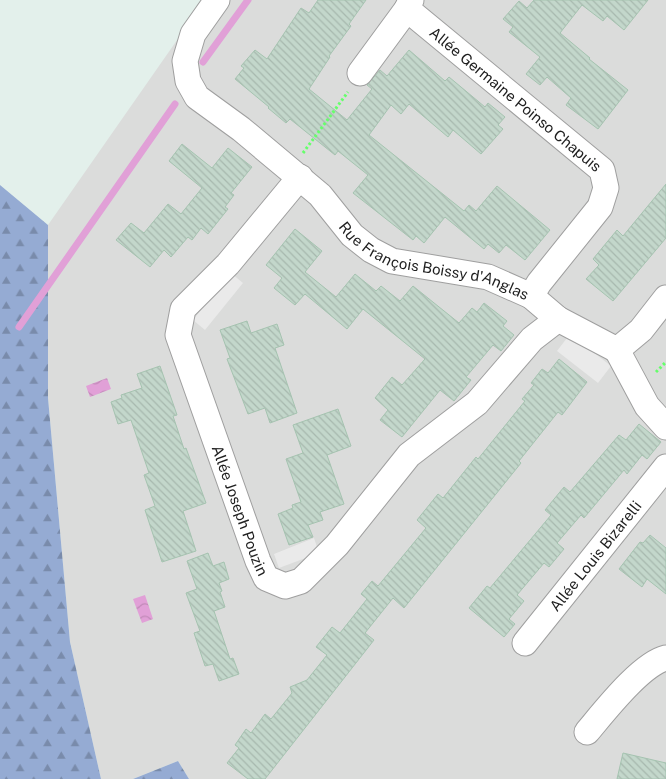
<svg xmlns="http://www.w3.org/2000/svg" width="666" height="779" font-family="'Public Sans',sans-serif">
  <style>
    .residential { fill: #dbdcdb }
    .forest { fill: url(#forest-firs) }
    .parking { fill: #eaeaea }
    .water { fill: url(#water-waves) }
    .lines { fill: none; stroke-linecap: round; stroke-linejoin: round }
    .stream { stroke: #e1a0d7; stroke-width: 7 }
    .building { fill: url(#building-back-hatch); stroke: #a5c3b0 }
    .minor-casing { stroke: #9f9f9f; stroke-width: 27 }
    .path { stroke: #65ff6b; stroke-width: 3; stroke-dasharray: 2.5 2.5; stroke-linecap: butt }
    .minor { stroke: #fff; stroke-width: 25 }
    .labels { text-anchor: middle; dominant-baseline: central; stroke-width: 4; stroke-linejoin: round; paint-order: stroke }
    .street-label { font-size: 15px; fill: #1e1e1e; stroke: #fff }
  </style>
  <defs>
    <pattern id="forest-firs" width="22" height="20" patternUnits="userSpaceOnUse" patternTransform="scale(1.25)"><rect width="22" height="20" fill="#95abd3"/><path d="M5 1l3.5 6h-7zM16 11l3.5 6h-7z" fill="#798bab"/></pattern>
    <pattern id="water-waves" width="16" height="10" patternUnits="userSpaceOnUse" patternTransform="scale(1.25)"><rect width="16" height="10" fill="#e1a0d7"/><path d="M0 5q4-4 8 0t8 0" fill="none" stroke="#c189b8"/></pattern>
    <pattern id="building-back-hatch" width="6" height="6" patternUnits="userSpaceOnUse" patternTransform="scale(1.25)"><rect width="6" height="6" fill="#c3d7cb"/><path d="M-1 5l2 2M0 0l6 6M5-1l2 2" fill="none" stroke="#a7b8ae"/></pattern>
  </defs>
  <rect width="100%" height="100%" fill="#e3f0eb"/>
  <!-- residential -->
  <polygon class="residential" points="205,0 666,0 666,779 189,779 178,761 133,779 101,779 70,642 48,398 48,225"/>
  <!-- forest -->
  <g class="forest">
    <polygon points="0,185 48,225 48,398 70,642 101,779 0,779"/>
    <polygon points="178,761 189,779 133,779"/>
  </g>
  <!-- parking -->
  <g class="parking">
    <polygon points="231,273 243,283 205,330 193,320"/>
    <polygon points="570,334 611,366 598,383 557,351"/>
    <polygon points="314,538 319,553 279,568 274,554"/>
  </g>
  <!-- water -->
  <g class="water">
    <polygon points="107,378 111,389 90,397 86,386"/>
    <polygon points="145,595 153,619 142,623 133,599"/>
  </g>
  <g class="lines">
    <!-- stream -->
    <g class="stream">
      <polyline points="203,62 248,0"/>
      <polyline points="19,327 175,104"/>
    </g>
  </g>
  <!-- building -->
  <g class="building">
    <polygon points="318,0 366,0 349,24 351,26 329,56 330,57 309,89 347,120 372,89 367,85 380,70 387,76 409,50 445,81 449,77 485,107 488,103 505,117 498,125 503,129 481,154 453,130 448,137 409,104 401,114 391,105 369,135 464,211 469,205 476,211 497,186 550,230 525,260 506,245 499,253 488,244 484,249 445,217 424,243 416,236 413,240 353,193 368,175 338,151 335,155 290,119 286,123 268,108 269,107 235,79 244,68 241,66 255,50 267,59 301,8 309,13"/>
    <polygon points="534,0 648,0 624,30 607,16 603,21 582,5 560,33 590,58 589,59 628,90 598,129 566,105 571,98 547,77 540,85 526,74 540,57 509,32 513,27 503,19 519,1 527,8"/>
    <polygon points="182,144 212,168 228,148 252,167 231,193 234,195 225,207 228,209 208,234 201,228 192,240 188,237 171,257 164,250 150,267 116,240 131,223 144,233 168,204 181,214 202,188 169,161"/>
    <polygon points="666,184 666,238 613,301 586,279 599,265 593,259 617,230 623,236"/>
    <polygon points="295,229 322,251 305,272 336,297 355,274 376,291 381,286 400,301 413,286 459,323 472,308 477,312 484,303 507,321 503,326 514,335 501,351 493,345 466,377 471,380 454,401 440,390 402,437 380,420 388,410 375,398 392,377 402,385 425,359 363,309 347,329 305,294 295,305 274,288 282,278 266,265"/>
    <polygon points="247,321 251,333 277,324 284,345 275,348 297,413 270,423 265,408 248,414 227,359 230,358 220,330"/>
    <polygon points="559,359 587,382 562,415 558,412 519,461 521,463 404,608 393,598 365,633 374,640 265,779 248,779 227,763 239,748 235,745 246,729 251,733 265,714 271,719 292,693 290,687 307,680 327,655 316,647 332,627 340,633 367,599 361,594 372,581 378,586 426,528 417,520 438,494 443,498 476,457 478,459 525,401 522,399 534,385 531,383 542,369 548,373"/>
    <polygon points="160,366 177,415 173,416 184,449 186,448 206,503 183,511 196,551 162,562 145,510 155,506 144,475 149,473 131,420 118,424 111,402 122,398 121,395 142,388 137,374"/>
    <polygon points="338,409 351,446 327,455 344,504 320,512 323,520 308,525 313,537 289,545 278,514 293,508 292,505 301,502 286,459 303,453 293,425"/>
    <polygon points="639,424 661,442 647,459 642,455 627,474 624,470 584,518 581,515 557,543 564,549 549,567 544,563 517,595 524,601 509,619 515,624 504,637 469,608 487,586 490,588 551,515 545,510 564,487 570,492 619,435 626,440"/>
    <polygon points="650,535 666,548 666,594 647,579 642,587 619,569 640,542 643,543"/>
    <polygon points="208,553 213,566 224,562 229,579 219,583 222,591 220,592 225,607 214,611 230,659 233,658 239,674 219,681 213,664 205,666 194,633 200,631 186,593 197,589 187,561"/>
    <polygon points="623,753 666,763 666,779 617,779"/>
  </g>
  <g class="lines">
    <!-- minor casing -->
    <g class="minor-casing">
      <g id="minor">
        <path id="s1" d="M217,0L193,34L185,61L188,81L197,97L241,129L320,195L352,235L371,250L392,261L488,277L531,296L558,319L617,350L641,330L666,298"/>
        <path id="s2" d="M411,0L407,9L602,170L606,188L600,207L539,283L531,296"/>
        <polyline points="360,73 407,9"/>
        <path id="s3" d="M300,177L228,264L183,309L178,335L258,561L266,578L285,586L301,581L337,545L409,455L477,403L532,339L558,319"/>
        <polyline points="617,350 647,406 666,427"/>
        <path id="s4" d="M525,643L666,467"/>
        <path d="M587,732C604,712 641,664 666,658"/>
      </g>
    </g>
    <!-- path -->
    <g class="path">
      <polyline points="303,153 348,92"/>
      <polyline points="656,372 666,362"/>
    </g>
    <!-- minor -->
    <use href="#minor" class="minor"/>
  </g>
  <g class="labels">
    <!-- street labels -->
    <g class="street-label">
      <text stroke="none"><textPath href="#s2" startOffset="151">Allée Germaine Poinso Chapuis</textPath></text>
      <text stroke="none"><textPath href="#s1" startOffset="404">Rue François Boissy d'Anglas</textPath></text>
      <text stroke="none"><textPath href="#s3" startOffset="389">Allée Joseph Pouzin</textPath></text>
      <text stroke="none"><textPath href="#s4" startOffset="112">Allée Louis Bizarelli</textPath></text>
    </g>
  </g>
</svg>
